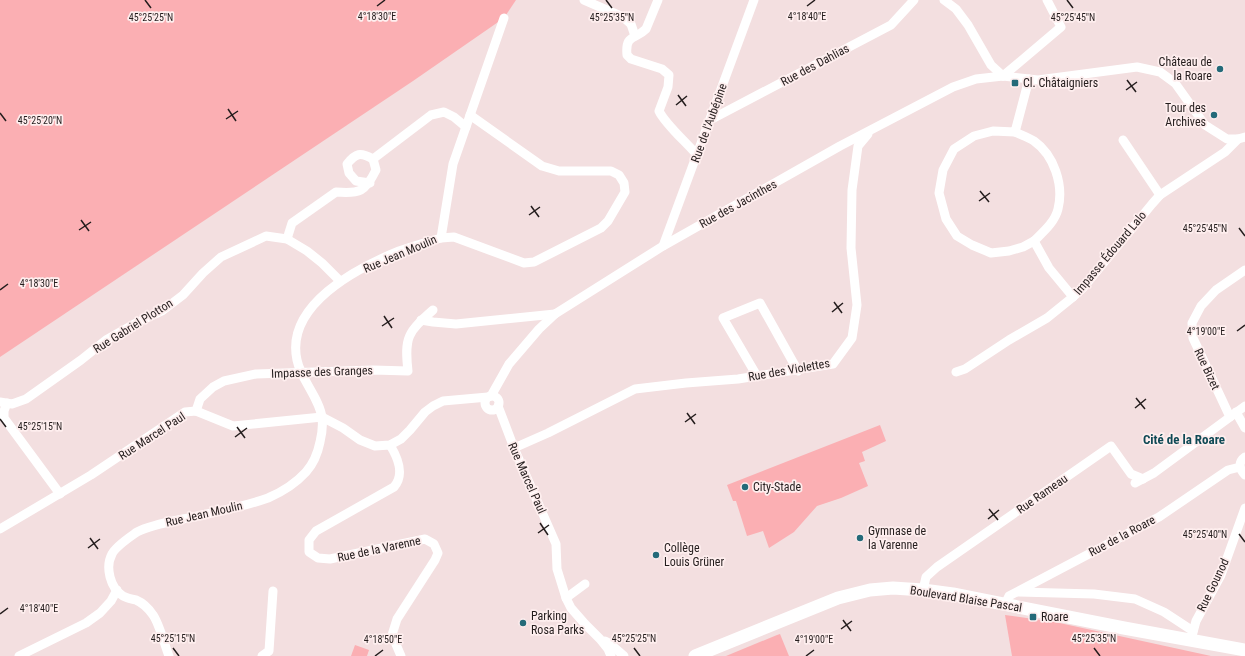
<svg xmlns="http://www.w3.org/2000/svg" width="1245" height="656" font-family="'Roboto Condensed',sans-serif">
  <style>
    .green { fill: #fbafb3 }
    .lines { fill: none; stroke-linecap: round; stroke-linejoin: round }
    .street { stroke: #fff; stroke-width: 9 }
    .secondary { stroke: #fff; stroke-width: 13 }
    .ticks { fill: none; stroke: #241d1d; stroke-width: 1.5 }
    .poi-dot { fill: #246a79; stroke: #feeeee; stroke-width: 1.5 }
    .labels { text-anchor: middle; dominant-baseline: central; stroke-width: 3.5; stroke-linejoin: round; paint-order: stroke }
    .poi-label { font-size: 12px; fill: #241d1d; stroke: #feeeee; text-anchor: start }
    .street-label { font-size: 12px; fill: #241d1d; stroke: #feeeee }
    .neighbourhood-label { font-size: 13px; font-weight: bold; fill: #0f4955; stroke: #feeeee }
    .ticks-label { font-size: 10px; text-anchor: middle; fill: #241d1d; stroke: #feeeee; stroke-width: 3.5; stroke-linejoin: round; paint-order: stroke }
  </style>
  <rect width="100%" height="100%" fill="#f3dfe0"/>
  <!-- green -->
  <g class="green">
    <polygon points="0,0 516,0 504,18 413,81 0,357"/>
    <polygon points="880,425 886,441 862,452 865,461 859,463 868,486 841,498 817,506 794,532 769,548 763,531 747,536 736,501 733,501 727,485"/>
    <polygon points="1005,615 1055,622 1211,656 1012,656"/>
    <polygon points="780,634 789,656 726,656 777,635"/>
    <polygon points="355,645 369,650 367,656 351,656"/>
  </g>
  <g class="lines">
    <!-- street -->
    <g class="street">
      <polyline points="584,0 623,17 631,24 635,36"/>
      <path d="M658,0L646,29C635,40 625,34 627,55L631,59L662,69L669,75L668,87L659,111C665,124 687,143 697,155"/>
      <polyline points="944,0 956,9 968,25 991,65 1003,76"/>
      <polyline points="1003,76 1061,27 1047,0"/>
      <polyline points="1029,79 1015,132 993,131 974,136 954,149 943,170 939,193 946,219 957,236 972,245 991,253 1009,251 1023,247 1034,241"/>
      <polyline points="710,120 891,25 914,0"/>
      <path d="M1015,132C1021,135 1028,137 1034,141C1054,155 1064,185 1058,209C1055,222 1043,232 1034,241L1049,268L1073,297"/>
      <polyline points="1123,140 1160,195"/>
      <path d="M370,183L356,181L349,173L347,164C356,153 360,152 373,159"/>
      <polyline points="441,238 454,237 524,263 534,262 601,228 608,221 625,192 624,183 619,175 611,171 559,171 542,166 470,115"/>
      <path d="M287,239L292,223L336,192C360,194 365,192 376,170L373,159L431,115L444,112L454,117L466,127"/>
      <polyline points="663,246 754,0"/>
      <polyline points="421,320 433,322 456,324 555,314"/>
      <polyline points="956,372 965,369 1009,340 1047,318 1073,297 1083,288 1152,204 1160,195 1225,152 1238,139"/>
      <polyline points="757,376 723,318 760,303 798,371"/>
      <polyline points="491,396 509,364 539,329 555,314 663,246 840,146 953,87 976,79 1003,76 1038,80 1137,67 1160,72 1175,83 1205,125 1227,139 1238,139 1245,137"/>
      <circle cx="492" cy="403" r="7"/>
      <polyline points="0,402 12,404 26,399 81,360 106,340 138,322 162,311 183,295 203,273 221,257 266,236 287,239 307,251 322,263 340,281"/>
      <polyline points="7,403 4,411 4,418 60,494"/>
      <polyline points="498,406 514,448 556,544 557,569 566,598 571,608 585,624 600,639 608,649 611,656"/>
      <path d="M196,411L200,399L213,387L224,381L256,374L373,370L408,371C404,337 408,332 433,310"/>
      <polyline points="1236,412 1245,428"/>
      <polyline points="1230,417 1193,338 1192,323 1201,306 1216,290 1245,270"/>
      <path d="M390,445C398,458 405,474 394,487L316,531L309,540V552L318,558L330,559L425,539L434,544L438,553L435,560L397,619L392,635L401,656"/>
      <polyline points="514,448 548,433 635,389 686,383 738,379 833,364 852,338 857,305 851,248 852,190 858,146 868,134"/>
      <path d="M1245,457C1238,462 1239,469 1245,475"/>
      <polyline points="1135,483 1154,473 1245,406"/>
      <polyline points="0,529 91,475 185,412 196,411 233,426 322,417 343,428 360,440 375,446 390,445 401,439 410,430 425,412 433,406 443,401 488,397"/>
      <polyline points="923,590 926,577 937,567 1111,446 1131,474 1143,479"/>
      <polyline points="1019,592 1094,594 1135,599 1164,612 1193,631"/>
      <polyline points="566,598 585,584"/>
      <polyline points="1005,604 1009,596 1159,517 1228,470 1240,467"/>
      <polyline points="1192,636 1196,621 1221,575 1245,508"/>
      <polyline points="605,641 609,643 624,656"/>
      <polyline points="19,656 86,623 100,613 111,601 117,590"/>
      <path d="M169,656C165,646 159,623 153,615C149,609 143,603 136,600C131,599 127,598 123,596C110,588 105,567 112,554C116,546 130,537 137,532C151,525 168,522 183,519C211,513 240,508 268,498C282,492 296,483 306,472C314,463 318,452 320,442C322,434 323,426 322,418C320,399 301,380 297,360C285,305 357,268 399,251C413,246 427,242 441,238L453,164L504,18"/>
      <polyline points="262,656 269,651 273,591"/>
    </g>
    <!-- secondary -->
    <polyline class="secondary" points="695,656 838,598 870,590 893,588 923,590 953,594 1124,628 1245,650"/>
  </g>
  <!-- ticks -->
  <path class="ticks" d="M145,0L151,8M606,0L612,8M1067,0L1073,8M377,6L385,0M807,6L815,0M1127,80L1136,92M1126,90L1137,82M678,95L686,106M676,105L687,96M228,109L236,121M0,113L6,121M226,119L238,111M980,191L989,202M979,201L990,193M531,206L539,217M529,215L540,207M81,220L89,231M1239,228L1245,236M79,230L91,222M0,290L8,284M834,302L842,313M832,312L843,303M384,316L392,328M382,326L394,318M1237,331L1245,325M1136,398L1145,409M1135,408L1146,399M687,413L695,424M0,419L6,427M685,422L696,414M237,427L245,438M235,437L247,428M989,509L998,520M988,519L999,510M540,523L548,535M538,533L549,525M1239,534L1245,542M90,538L98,549M88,548L100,539M0,614L8,608M843,620L851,631M841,629L852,621M173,648L179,656M634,648L640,656M1094,648L1100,656M375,656L383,650M806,656L814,650"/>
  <!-- markers -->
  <g class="poi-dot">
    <circle cx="1220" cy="69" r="4"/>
    <rect x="1011" y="79" width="8" height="8" rx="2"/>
    <circle cx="1214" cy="115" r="4"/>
    <circle cx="745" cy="487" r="4"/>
    <circle cx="860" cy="538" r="4"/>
    <circle cx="656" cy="555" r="4"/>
    <rect x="1029" y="613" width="8" height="8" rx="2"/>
    <circle cx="523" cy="623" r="4"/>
  </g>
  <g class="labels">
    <!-- poi labels -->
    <g class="poi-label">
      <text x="1212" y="62" text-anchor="end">Château de<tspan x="1212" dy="14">la Roare</tspan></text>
      <text x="1023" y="83">Cl. Châtaigniers</text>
      <text x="1206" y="108" text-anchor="end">Tour des<tspan x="1206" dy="14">Archives</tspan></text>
      <text x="753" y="487">City-Stade</text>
      <text x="868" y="531">Gymnase de<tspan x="868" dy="14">la Varenne</tspan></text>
      <text x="664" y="548">Collège<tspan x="664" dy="14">Louis Grüner</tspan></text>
      <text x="531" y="616">Parking<tspan x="531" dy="14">Rosa Parks</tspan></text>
      <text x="1041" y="617">Roare</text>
    </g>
    <!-- street labels -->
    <g class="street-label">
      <text transform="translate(815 65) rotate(-28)">Rue des Dahlias</text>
      <text transform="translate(709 123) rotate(-70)">Rue de l'Aubépine</text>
      <text transform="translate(738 204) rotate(-29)">Rue des Jacinthes</text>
      <text transform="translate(1110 253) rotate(-50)">Impasse Édouard Lalo</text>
      <text transform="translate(400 254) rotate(-23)">Rue Jean Moulin</text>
      <text transform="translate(133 326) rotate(-32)">Rue Gabriel Plotton</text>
      <text transform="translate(1207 369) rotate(65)">Rue Bizet</text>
      <text transform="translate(789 370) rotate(-10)">Rue des Violettes</text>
      <text transform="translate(322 372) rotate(-2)">Impasse des Granges</text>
      <text transform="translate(152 436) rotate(-33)">Rue Marcel Paul</text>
      <text transform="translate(527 478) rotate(66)">Rue Marcel Paul</text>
      <text transform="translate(1042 494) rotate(-35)">Rue Rameau</text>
      <text transform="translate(204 514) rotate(-13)">Rue Jean Moulin</text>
      <text transform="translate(1122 536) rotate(-28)">Rue de la Roare</text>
      <text transform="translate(379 549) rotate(-12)">Rue de la Varenne</text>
      <text transform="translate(1213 585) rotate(-64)">Rue Gounod</text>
      <text transform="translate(966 599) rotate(9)">Boulevard Blaise Pascal</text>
    </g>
    <!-- neighbourhood labels -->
    <g class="neighbourhood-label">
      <text x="1184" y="439">Cité de la Roare</text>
    </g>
  </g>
  <g class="ticks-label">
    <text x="377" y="20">4°18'30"E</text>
    <text x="807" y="20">4°18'40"E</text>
    <text x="151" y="21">45°25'25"N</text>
    <text x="612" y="21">45°25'35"N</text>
    <text x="1073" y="21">45°25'45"N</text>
    <text x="40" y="124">45°25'20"N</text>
    <text x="1205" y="232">45°25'45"N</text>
    <text x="39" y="287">4°18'30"E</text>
    <text x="1206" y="335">4°19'00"E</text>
    <text x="40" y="430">45°25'15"N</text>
    <text x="1205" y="538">45°25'40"N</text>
    <text x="39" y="612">4°18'40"E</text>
    <text x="173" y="642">45°25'15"N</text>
    <text x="634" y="642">45°25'25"N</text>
    <text x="1094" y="642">45°25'35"N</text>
    <text x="383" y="643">4°18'50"E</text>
    <text x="814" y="643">4°19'00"E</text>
  </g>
</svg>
